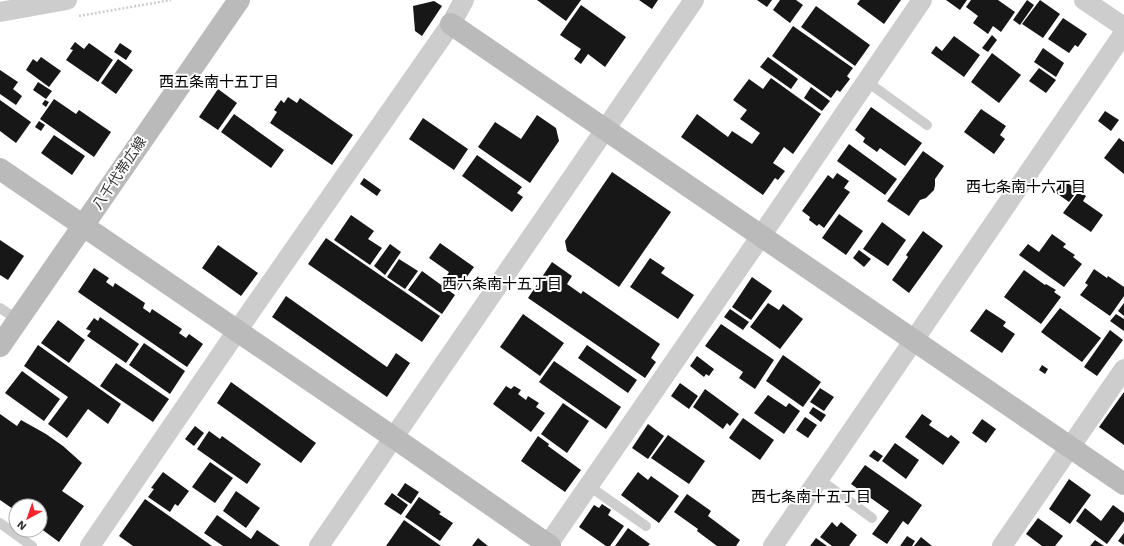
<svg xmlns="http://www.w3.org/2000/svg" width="1124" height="546" font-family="'Work Sans','Noto Sans JP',sans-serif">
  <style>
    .building { fill: #171717 }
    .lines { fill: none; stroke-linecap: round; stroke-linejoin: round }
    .path { stroke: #cdcdcd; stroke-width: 2.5; stroke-dasharray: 2 2; stroke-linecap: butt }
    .lane { stroke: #cdcdcd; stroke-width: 10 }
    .street { stroke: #cdcdcd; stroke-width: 20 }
    .secondary { stroke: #bababa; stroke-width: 22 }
    .labels { text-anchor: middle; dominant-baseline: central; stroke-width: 4; stroke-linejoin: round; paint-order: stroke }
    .street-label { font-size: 14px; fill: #303030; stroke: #fff }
    .neighbourhood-label { font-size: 15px; fill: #000; stroke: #fff }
  </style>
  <rect width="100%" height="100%" fill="#fff"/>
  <!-- building -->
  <g class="building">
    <polygon points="537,0 581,0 566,21"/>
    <polygon points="639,0 658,0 652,9"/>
    <polygon points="757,0 772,0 767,7"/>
    <polygon points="780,0 796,0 803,5 790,23 773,10"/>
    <polygon points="860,0 901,0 884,24 857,4"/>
    <polygon points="946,0 967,0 960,10"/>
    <polygon points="971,0 998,0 1015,12 1001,32 993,26 988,34 973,23 978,16 966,7"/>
    <polygon points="1027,0 1034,5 1020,25 1013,20"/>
    <polygon points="1040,0 1060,14 1043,38 1022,24"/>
    <polygon points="434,1 442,6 422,36 415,31 413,6"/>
    <polygon points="581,5 626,37 605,67 588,54 581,64 574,59 581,49 560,35"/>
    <polygon points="816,6 870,45 855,66 801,27"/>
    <polygon points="1063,18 1087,34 1078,47 1075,45 1069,53 1048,39"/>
    <polygon points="793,26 853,68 847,76 850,79 840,92 837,90 831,98 772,56"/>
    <polygon points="992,35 997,40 988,52 982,48"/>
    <polygon points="954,36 980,55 964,77 931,53 936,46 942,51"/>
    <polygon points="75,42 84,49 89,43 113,60 98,82 66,60 73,50 70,49"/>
    <polygon points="120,43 132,51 126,60 114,52"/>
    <polygon points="1043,48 1064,63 1056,77 1034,62"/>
    <polygon points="992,53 1021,75 999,103 971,82"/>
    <polygon points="41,57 61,71 49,87 26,70 33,59 37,62"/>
    <polygon points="768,57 798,79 791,89 760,67"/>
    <polygon points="118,59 133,70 116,94 101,83"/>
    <polygon points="1039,68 1056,80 1046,93 1029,81"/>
    <polygon points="0,70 18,82 13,89 22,96 16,105 0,94"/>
    <polygon points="771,78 821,114 793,154 784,147 773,163 785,171 778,180 775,178 763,195 681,137 697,114 728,137 732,131 752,144 760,133 740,119 747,110 733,100 749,79 763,89"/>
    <polygon points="38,82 52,91 46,99 33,90"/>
    <polygon points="811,87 830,101 822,111 804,98"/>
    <polygon points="218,89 237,103 218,130 199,117"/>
    <polygon points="288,97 297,103 300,98 353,135 332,165 270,123 277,112 274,110 281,100 284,103"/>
    <polygon points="54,99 76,114 79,110 111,132 94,157 40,119"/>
    <polygon points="0,100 31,122 16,143 0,131"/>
    <polygon points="45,100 49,102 46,107 42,104"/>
    <polygon points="871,107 922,143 905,166 880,148 877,152 863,142 865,138 855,130"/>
    <polygon points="981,109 1006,126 1000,135 1005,139 994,154 964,132"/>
    <polygon points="1105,111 1119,120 1111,131 1098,121"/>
    <polygon points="234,114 284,150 271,168 221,132"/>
    <polygon points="537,115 556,128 559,141 530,183 478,147 495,122 521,139"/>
    <polygon points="423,118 468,149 454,170 409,139"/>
    <polygon points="39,121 45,125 41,131 35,127"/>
    <polygon points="54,135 85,156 72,175 41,153"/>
    <polygon points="1119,138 1124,142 1124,174 1104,158"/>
    <polygon points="849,144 897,179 885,195 837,161"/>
    <polygon points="923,151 944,166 935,179 935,185 934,190 926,198 920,200 909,216 887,201"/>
    <polygon points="477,155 522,187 517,193 523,197 512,212 462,176"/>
    <polygon points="612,172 671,212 619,287 567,251 565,241"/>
    <polygon points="837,173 849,181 844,188 850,192 824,228 819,224 817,226 809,220 810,217 802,211 828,175 833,179"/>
    <polygon points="364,178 381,190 377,196 360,184"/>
    <polygon points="1063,180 1078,190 1069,202 1055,192"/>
    <polygon points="1079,191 1086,196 1083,201 1103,215 1091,232 1063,213"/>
    <polygon points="839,214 863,231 846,255 822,238"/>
    <polygon points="351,215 374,231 368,239 382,248 370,265 334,240"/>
    <polygon points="882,222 906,240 888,266 863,249"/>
    <polygon points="923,231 943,246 909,293 892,280 908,257 906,255"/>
    <polygon points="1052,234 1066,244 1063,247 1075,255 1073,257 1082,264 1064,287 1019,255 1028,244 1039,252"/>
    <polygon points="326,238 440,316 422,342 308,264"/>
    <polygon points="0,240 24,256 8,280 0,275"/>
    <polygon points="440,243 474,267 458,289 444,280 449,272 429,258"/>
    <polygon points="390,244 401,252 385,275 374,266"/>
    <polygon points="218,245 258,273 241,296 202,268"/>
    <polygon points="859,250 871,259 864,267 853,258"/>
    <polygon points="650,258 665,268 661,273 694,295 678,319 630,287"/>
    <polygon points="399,259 418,271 405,289 387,277"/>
    <polygon points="552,262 572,276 567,284 581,294 583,291 660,344 651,358 656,362 645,378 528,298"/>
    <polygon points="94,268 109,278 106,282 113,287 115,283 145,303 143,308 150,313 152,309 182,329 179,333 186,338 189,334 203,344 187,367 78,292"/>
    <polygon points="1094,269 1107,278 1108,276 1124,287 1124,296 1110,316 1080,295 1088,285 1085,283"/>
    <polygon points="1024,270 1045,285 1046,284 1056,290 1054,292 1061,297 1041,324 1004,297"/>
    <polygon points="422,271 455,295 442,314 408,290"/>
    <polygon points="752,277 772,291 751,320 732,307"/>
    <polygon points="286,296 387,367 396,353 410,363 387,397 272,317"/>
    <polygon points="768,303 779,310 783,304 803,319 780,349 750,327"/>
    <polygon points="1124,303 1124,316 1118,311"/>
    <polygon points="1060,308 1101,338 1082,362 1041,332"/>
    <polygon points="730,309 749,322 743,330 724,317"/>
    <polygon points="986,309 1006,322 1003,326 1015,334 1002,353 970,331"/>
    <polygon points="523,314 564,343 540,376 500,347"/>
    <polygon points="1116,314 1124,319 1124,331 1110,321"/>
    <polygon points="100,317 139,344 126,363 87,336 91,331 86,329 94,318 98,321"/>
    <polygon points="58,320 85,340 69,363 41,343"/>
    <polygon points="721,324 774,360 755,389 739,378 743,372 705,346"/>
    <polygon points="1110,330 1123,340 1097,376 1084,367"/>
    <polygon points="144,343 185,371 170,394 129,365"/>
    <polygon points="38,345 121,404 108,424 88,409 67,438 48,424 68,397 24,366"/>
    <polygon points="587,345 637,380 628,393 578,358"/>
    <polygon points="783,355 821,382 803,407 766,381"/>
    <polygon points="697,356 714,369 709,376 706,374 704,377 690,366"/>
    <polygon points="554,361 621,407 606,429 539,382"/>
    <polygon points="116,363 169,399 153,422 100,386"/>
    <polygon points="1042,365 1048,369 1045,374 1039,370"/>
    <polygon points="22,371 60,399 44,421 5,393"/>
    <polygon points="231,382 316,443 301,463 217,403"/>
    <polygon points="680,383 698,396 689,409 671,396"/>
    <polygon points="506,386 511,389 514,386 521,390 518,394 526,400 528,396 539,403 536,407 545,413 531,432 493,404"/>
    <polygon points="820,388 834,397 824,411 810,402"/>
    <polygon points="705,389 739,414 730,426 727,423 723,429 693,407"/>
    <polygon points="1124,392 1124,445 1099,427"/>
    <polygon points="768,395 786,407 789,403 800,411 784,434 754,413"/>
    <polygon points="563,403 589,421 567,453 541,434"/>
    <polygon points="813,407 826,415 821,422 809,413"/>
    <polygon points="0,414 17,426 21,420 46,434 63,446 82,463 62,491 84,506 59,542 40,528 40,506 16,506 16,511 0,500"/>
    <polygon points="922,414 932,421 929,425 948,438 951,435 960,442 943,465 905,437"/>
    <polygon points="805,417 817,425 808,438 796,430"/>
    <polygon points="743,418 774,440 760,460 729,438"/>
    <polygon points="982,419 996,429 986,443 972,433"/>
    <polygon points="648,424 664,436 648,459 632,448"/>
    <polygon points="195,426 204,433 194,446 185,439"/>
    <polygon points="209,431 220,439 222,436 261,464 247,484 197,449"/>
    <polygon points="668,435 705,461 689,484 651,458"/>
    <polygon points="538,436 549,444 548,446 581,470 565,492 521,461"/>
    <polygon points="895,443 919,460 906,479 882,461"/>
    <polygon points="874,450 883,456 878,462 869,456"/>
    <polygon points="210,462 233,478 215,503 192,487"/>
    <polygon points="865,465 922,505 908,525 903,521 887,544 872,534 889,511 851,484"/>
    <polygon points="163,472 189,491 178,506 175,504 170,512 148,497 154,489 151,488"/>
    <polygon points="638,472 648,480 651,476 679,496 659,523 621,495"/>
    <polygon points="1069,479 1091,495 1070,524 1049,509"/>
    <polygon points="405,483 419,492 411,504 397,495"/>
    <polygon points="236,491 260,508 246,528 223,511"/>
    <polygon points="392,493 408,505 401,515 384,504"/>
    <polygon points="687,494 711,511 708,516 740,540 736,546 717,546 697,531 698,529 674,512"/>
    <polygon points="419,497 441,512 439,514 453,523 440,541 405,517"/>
    <polygon points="145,499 212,546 133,546 119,536"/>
    <polygon points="602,504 611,510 608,515 624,526 610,546 606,546 579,527 594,505 599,508"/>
    <polygon points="1113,505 1124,513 1124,521 1107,544 1076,521 1085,508 1101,521"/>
    <polygon points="217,515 251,539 257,530 280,546 223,546 204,533"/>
    <polygon points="1038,518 1063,536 1055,546 1042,546 1026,534"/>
    <polygon points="404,520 441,546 386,546"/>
    <polygon points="832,522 837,527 841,522 857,535 849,546 832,546 820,537"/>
    <polygon points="628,528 650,544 648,546 615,546"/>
    <polygon points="1124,533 1124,545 1118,541"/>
    <polygon points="907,536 915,541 912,546 900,546"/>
    <polygon points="921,537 932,546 914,546"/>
    <polygon points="478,538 488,546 472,546"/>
    <polygon points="816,538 827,546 810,546"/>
    <polygon points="1095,540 1104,546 1090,546"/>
  </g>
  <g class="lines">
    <!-- path -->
    <polyline class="path" points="79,16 171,0"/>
    <!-- lane -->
    <g class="lane">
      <polyline points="866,81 927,125"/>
      <polyline points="0,308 18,320"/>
      <polyline points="819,479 872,518"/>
      <polyline points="589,486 646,526"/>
      <polyline points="0,523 32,546"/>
    </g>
    <!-- street -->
    <g class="street">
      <polyline points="1084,0 1124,27"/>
      <polyline points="0,12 67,0"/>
      <polyline points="90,546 237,331 451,24 464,0"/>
      <polyline points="319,546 694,0"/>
      <polyline points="547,546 761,236 922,0"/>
      <polyline points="773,546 1124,33"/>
      <polyline points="1002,546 1124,369"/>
    </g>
    <!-- secondary -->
    <g class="secondary">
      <polyline points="451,24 1124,484"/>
      <polyline points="0,169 393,437 550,546"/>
      <polyline points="0,346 239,0"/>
    </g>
  </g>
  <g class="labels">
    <!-- street labels -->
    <g class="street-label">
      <text transform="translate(119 173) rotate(-56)">八千代帯広線</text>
    </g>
    <!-- neighbourhood labels -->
    <g class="neighbourhood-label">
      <text x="219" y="82">西五条南十五丁目</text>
      <text x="1026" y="187">西七条南十六丁目</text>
      <text x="502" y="284">西六条南十五丁目</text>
      <text x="811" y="497">西七条南十五丁目</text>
    </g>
  </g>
  <!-- north arrow -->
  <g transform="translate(28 518) rotate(220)"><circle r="19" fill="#ffffff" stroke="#acacac"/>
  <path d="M0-3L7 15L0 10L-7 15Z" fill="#f5242c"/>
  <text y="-6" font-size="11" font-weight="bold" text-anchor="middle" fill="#303030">N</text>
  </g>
</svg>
